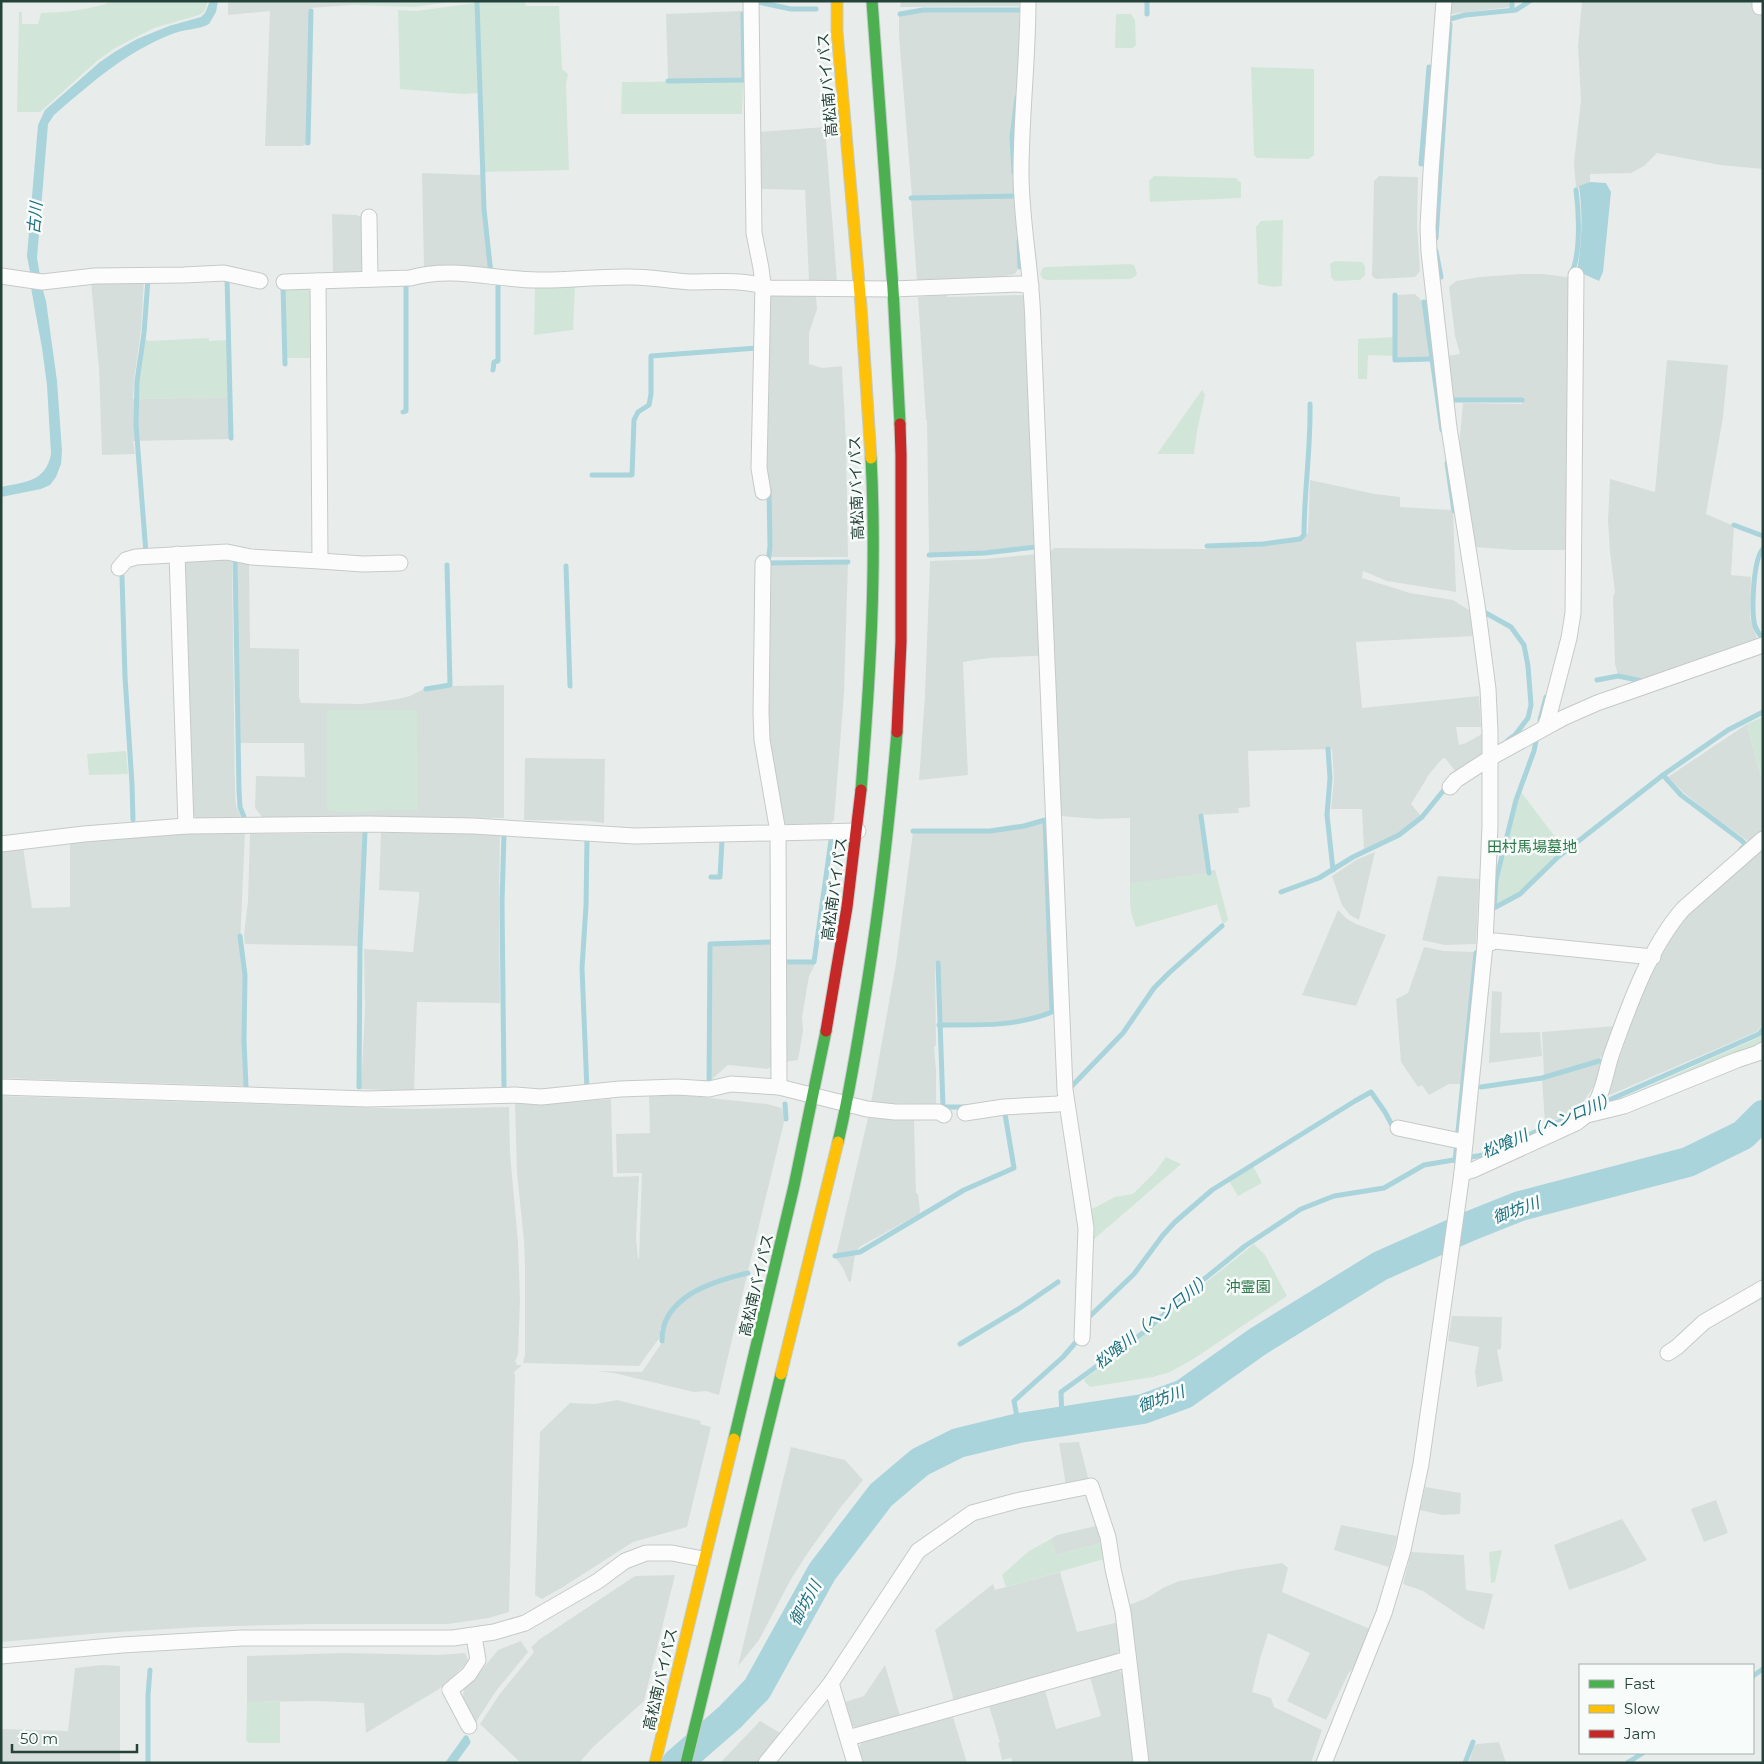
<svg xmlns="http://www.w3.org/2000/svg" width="1764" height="1764" font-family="Montserrat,'Noto Sans JP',sans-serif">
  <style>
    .built { fill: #d6dedb }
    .green { fill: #d1e6d8 }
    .water { fill: #a9d4db }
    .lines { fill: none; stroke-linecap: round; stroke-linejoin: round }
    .stream { stroke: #a9d4db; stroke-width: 5 }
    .river { stroke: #a9d4db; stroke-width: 30 }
    .street-casing { stroke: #c5cac8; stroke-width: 17 }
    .fast-casing { stroke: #c3ccc9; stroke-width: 13 }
    .slow-casing { stroke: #c3ccc9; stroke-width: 13 }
    .jam-casing { stroke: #c3ccc9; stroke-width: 13 }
    .street { stroke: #fcfcfc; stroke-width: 15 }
    .fast { stroke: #4caf50; stroke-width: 11 }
    .slow { stroke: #ffc107; stroke-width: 11 }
    .jam { stroke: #c62828; stroke-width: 11 }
    .labels { text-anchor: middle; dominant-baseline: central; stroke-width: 5; stroke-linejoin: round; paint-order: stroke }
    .street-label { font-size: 15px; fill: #24423a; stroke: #f7fbf9 }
    .park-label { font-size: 15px; fill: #2d7a4b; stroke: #f7fbf9 }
    .water-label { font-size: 16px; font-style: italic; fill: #1c6f80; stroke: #f7fbf9 }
  </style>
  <rect width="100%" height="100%" fill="#e8edeb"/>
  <!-- built -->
  <g class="built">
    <polygon points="228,1 352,1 352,5 310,8 307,144 305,145 301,146 265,146 270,11 228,15"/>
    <polygon points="901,1 1019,1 1019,6 900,7"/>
    <polygon points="1452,1 1511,1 1511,7 1451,14"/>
    <polygon points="1582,1 1763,1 1763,169 1720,165 1657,153 1644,166 1631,173 1590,174 1590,182 1576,189 1574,162 1581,100 1578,46"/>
    <polygon points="742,11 743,79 668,79 666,14"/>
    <polygon points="1019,11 1019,67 1011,138 1014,196 912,197 899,36 899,15 925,12"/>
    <polygon points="825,127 837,281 809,281 805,190 759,189 758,132"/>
    <polygon points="422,173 481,175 483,210 489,269 424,269"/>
    <polygon points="1379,176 1418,177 1417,224 1420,271 1415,277 1376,279 1372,276 1374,181"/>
    <polygon points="1014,197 1019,267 1015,274 989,279 917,281 911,199"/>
    <polygon points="332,214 356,215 367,218 366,274 333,274"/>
    <polygon points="1519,274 1543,274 1568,277 1567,550 1514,550 1475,547 1459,446 1463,403 1522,404 1522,400 1452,399 1446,356 1460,354 1455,336 1449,287 1456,281 1480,277"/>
    <polygon points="144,281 141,330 134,380 133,399 229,397 230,439 133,441 135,454 102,455 99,369 91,282"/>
    <polygon points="1415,294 1423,302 1430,358 1396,360 1396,295"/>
    <polygon points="769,295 816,296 817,309 809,333 809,364 822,368 842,366 846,443 848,557 770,557 771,504 766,469"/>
    <polygon points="947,295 947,297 1022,295 1025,297 1036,546 984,551 929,554 927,420 926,420 918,297"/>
    <polygon points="1667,360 1728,365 1723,417 1706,514 1734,526 1731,575 1751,577 1750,617 1757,639 1643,679 1618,675 1615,664 1613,597 1615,592 1610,552 1608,521 1610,479 1655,492"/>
    <polygon points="1310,480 1375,494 1400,497 1400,507 1453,510 1456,592 1387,581 1363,571 1362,578 1410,593 1453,600 1469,610 1473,636 1356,642 1362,708 1479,696 1481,727 1456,727 1459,745 1466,743 1482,734 1482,754 1456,772 1445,758 1442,759 1430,773 1411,804 1421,816 1409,825 1391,838 1364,851 1362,809 1331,809 1334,779 1332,749 1248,751 1250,807 1238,808 1239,813 1199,815 1208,871 1215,870 1228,920 1223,924 1217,904 1136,927 1131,912 1130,895 1130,818 1098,819 1060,816 1054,655 989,658 963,662 968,775 919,780 925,695 930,561 987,559 1036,554 1050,552 1054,548 1205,549 1301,541 1308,533"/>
    <polygon points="188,559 232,559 235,790 236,806 241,817 196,818 191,812 182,565"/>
    <polygon points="237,561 249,562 250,648 299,649 299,697 301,703 362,704 398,699 410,696 424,689 425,690 452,686 504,685 504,818 262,817 255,808 256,776 305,777 304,743 239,743"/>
    <polygon points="848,563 844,693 834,820 830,824 782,825 766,725 767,564"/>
    <polygon points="1747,724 1763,785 1763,831 1749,842 1704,809 1683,792 1668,777"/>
    <polygon points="525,758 605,759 604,823 588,821 524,820"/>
    <polygon points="1044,821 1052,1012 1033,1019 995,1024 940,1024 939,963 935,963 936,1046 934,1046 936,1070 936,1104 871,1103 896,963 913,832 999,831"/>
    <polygon points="450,832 500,834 499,902 500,1003 417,1002 414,1091 361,1089 365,1009 364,949 413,952 419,899 419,892 379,890 381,833"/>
    <polygon points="245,833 240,944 244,974 242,1014 246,1086 1,1078 1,850 23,847 32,908 70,907 70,840 125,834"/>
    <polygon points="364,833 359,946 245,944 244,935 248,901 250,834"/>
    <polygon points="1763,847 1763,1024 1756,1032 1610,1095 1608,1092 1629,1030 1630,1021 1659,955 1681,922 1716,887"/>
    <polygon points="1375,852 1359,920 1350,915 1342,905 1332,876 1356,860"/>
    <polygon points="1438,876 1479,879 1476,944 1445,945 1422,940"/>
    <polygon points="1338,910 1347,919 1356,924 1386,935 1356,1006 1302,995"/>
    <polygon points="772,943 773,1064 768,1069 728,1065 710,1081 710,945"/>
    <polygon points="1424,947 1444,951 1475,952 1462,1084 1449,1084 1429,1095 1422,1085 1418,1087 1401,1062 1396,999 1408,993"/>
    <polygon points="783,963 815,964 809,976 802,1017 803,1031 798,1060 784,1062"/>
    <polygon points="1492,991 1502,992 1500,1033 1540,1032 1542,1056 1489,1063"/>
    <polygon points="1615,1026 1604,1053 1598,1061 1544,1076 1542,1032"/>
    <polygon points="1605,1060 1602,1074 1578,1110 1545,1124 1542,1078"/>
    <polygon points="682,1095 767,1104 782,1108 784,1122 748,1271 724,1277 698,1288 678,1302 666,1317 660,1329 660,1337 639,1366 523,1363 525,1355 525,1266 524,1241 517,1173 515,1102 561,1103 611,1099 613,1177 639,1176 636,1238 638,1258 639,1258 642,1173 617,1173 616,1134 650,1133 649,1096"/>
    <polygon points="1,1096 414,1109 509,1107 510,1153 518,1242 520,1301 518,1354 515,1362 517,1363 516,1365 522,1365 514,1372 515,1375 509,1612 489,1618 448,1624 314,1624 201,1627 102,1633 1,1642"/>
    <polygon points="868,1118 914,1120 916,1193 918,1194 920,1211 919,1214 861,1246 856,1251 836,1255"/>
    <polygon points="855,1254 851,1281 849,1282 843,1268 835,1257"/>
    <polygon points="747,1275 719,1395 706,1391 694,1392 614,1373 596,1371 642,1372 663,1341 663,1331 666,1324 673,1311 679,1305 701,1290 725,1280"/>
    <polygon points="1452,1316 1502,1317 1501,1349 1497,1350 1503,1381 1477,1387 1475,1372 1479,1347 1448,1341"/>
    <polygon points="617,1400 701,1421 700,1424 711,1427 687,1527 633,1542 563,1587 542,1599 535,1595 540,1432 570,1403 595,1404"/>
    <polygon points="1079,1442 1089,1481 1066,1486 1059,1443"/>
    <polygon points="791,1447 845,1460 863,1480 840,1508 807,1554 790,1581 759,1640 738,1666"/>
    <polygon points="1425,1487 1461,1493 1460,1514 1442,1515 1420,1510"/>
    <polygon points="1716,1500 1728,1533 1704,1542 1691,1509"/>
    <polygon points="1622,1519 1647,1560 1627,1569 1569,1590 1554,1545"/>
    <polygon points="1341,1525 1397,1536 1389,1567 1334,1550"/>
    <polygon points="1096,1526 1101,1543 1056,1555 1051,1539 1057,1535"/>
    <polygon points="1411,1552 1464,1555 1466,1590 1493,1594 1484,1630 1465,1619 1423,1591 1403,1584"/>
    <polygon points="1282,1563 1288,1568 1282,1592 1370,1629 1362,1651 1352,1670 1349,1672 1326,1720 1287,1701 1310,1653 1268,1633 1260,1659 1252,1692 1271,1698 1274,1707 1322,1730 1311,1763 1149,1763 1129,1605 1147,1598 1163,1588 1179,1581 1214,1575 1235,1570"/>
    <polygon points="1060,1572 1077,1632 1119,1622 1121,1648 1116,1655 954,1701 935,1630 993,1584 995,1590"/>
    <polygon points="675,1575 644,1701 593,1747 579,1763 521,1763 480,1724 499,1695 534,1652 531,1647 540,1639 635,1576"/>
    <polygon points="521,1641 528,1652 496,1691 476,1722 463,1698 464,1687 476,1677 498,1650"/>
    <polygon points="344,1653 438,1655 465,1653 468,1660 465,1665 439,1689 366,1733 364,1703 315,1701 247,1702 247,1656"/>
    <polygon points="102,1665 120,1666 120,1763 1,1763 1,1729 68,1731 75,1668"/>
    <polygon points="885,1665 900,1716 857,1728 851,1725 845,1702 864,1696"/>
    <polygon points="1118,1669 1123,1674 1134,1763 1013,1763 1011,1758 1002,1760 998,1743 1000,1742 989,1706 1045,1690 1056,1729 1101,1716 1090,1677"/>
    <polygon points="953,1717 967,1763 862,1763 858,1749 862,1742"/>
    <polygon points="760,1721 782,1734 761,1758 756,1763 720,1763"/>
    <polygon points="1499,1742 1506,1763 1469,1763 1474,1746 1477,1744"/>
  </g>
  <!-- green -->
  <g class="green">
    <path d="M114,1H208L204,12L199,15L154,28L115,48L98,60L40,112H17L19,12H22V24H38L41,13C67,12 89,10 114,1Z"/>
    <polygon points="352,1 457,1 415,7 352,5"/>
    <polygon points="477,1 525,1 526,6 559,6 562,69 568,74 566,84 569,170 483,172 482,105"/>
    <polygon points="476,3 478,93 463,94 400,89 398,10 416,11"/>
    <polygon points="1116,14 1131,14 1135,20 1136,45 1133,48 1115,48"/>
    <polygon points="1251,67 1314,69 1314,155 1309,159 1257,158 1254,155"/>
    <polygon points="743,81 742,114 621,114 622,82"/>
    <polygon points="1154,176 1236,178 1241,183 1241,198 1150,202 1149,181"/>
    <polygon points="1283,220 1282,286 1273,287 1258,284 1256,227 1261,221"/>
    <polygon points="1335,261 1362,262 1365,266 1365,275 1360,280 1335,281 1331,277 1330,264"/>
    <polygon points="1130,264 1134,265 1137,273 1136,276 1130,279 1047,280 1043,279 1040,274 1043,268 1046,267"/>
    <polygon points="575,285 573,330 534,335 535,286"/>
    <polygon points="284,287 305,287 311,292 311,358 286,358"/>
    <polygon points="1394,337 1394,356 1368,355 1367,379 1358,379 1358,339"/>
    <polygon points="209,338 209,341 228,340 229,397 138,399 139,378 144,339 149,341"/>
    <polygon points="1202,390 1205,395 1197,431 1194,454 1157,454"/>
    <path d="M327,710H417L418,810C402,810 386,809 370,811C354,812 342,815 327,809Z"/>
    <polygon points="1763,717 1763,785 1747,724"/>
    <polygon points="126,751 128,774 89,775 87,754"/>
    <polygon points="1521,792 1565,850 1549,863 1520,893 1496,907 1498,882 1518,801"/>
    <polygon points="1215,870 1228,920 1223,924 1217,904 1136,927 1131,912 1130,883 1208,873"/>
    <polygon points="1763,1035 1763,1044 1621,1101 1611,1103 1760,1037"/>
    <polygon points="1166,1157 1181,1164 1093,1240 1090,1210 1115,1197 1133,1194 1156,1171"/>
    <polygon points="1253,1166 1262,1183 1238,1196 1229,1181"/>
    <polygon points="1254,1244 1265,1255 1287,1296 1195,1358 1170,1372 1153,1377 1090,1387 1085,1382 1084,1379 1149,1332 1189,1296"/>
    <polygon points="1051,1539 1056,1555 1101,1543 1104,1559 1006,1587 1002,1575 1029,1551"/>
    <polygon points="1502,1550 1495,1582 1491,1583 1489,1552"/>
    <polygon points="247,1702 280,1702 280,1743 249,1743 246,1740"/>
  </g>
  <!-- water -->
  <g class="water">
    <path d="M210,1H218L216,12L209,24C198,30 183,29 172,34C126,52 91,83 54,115L48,124L37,258L42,287L46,301L57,381L62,451L61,464L56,477L50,485L41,489L1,497V487C24,482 46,482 51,454L47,385L42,348L31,288H33L27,256L38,125L45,110L100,62L116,51L137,39L169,26L201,17L205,13Z"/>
    <path d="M1590,182L1606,183L1611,192L1603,272L1599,281L1577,271C1582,243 1583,215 1579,186Z"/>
  </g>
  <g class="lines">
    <!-- stream -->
    <g class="stream">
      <polyline points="477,2 484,209 491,274"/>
      <polyline points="758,2 791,9 816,9"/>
      <polyline points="1512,10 1512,1"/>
      <polyline points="900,14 923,10 1021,10"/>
      <polyline points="1147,14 1147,1"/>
      <polyline points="1450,19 1465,15 1516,10 1530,1"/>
      <polyline points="668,81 744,80 743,14 748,16"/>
      <polyline points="308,143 311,11"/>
      <polyline points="1421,164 1429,67"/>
      <polyline points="1014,173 1012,137 1017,97"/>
      <polyline points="911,198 1016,196"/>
      <polyline points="1436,238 1450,24"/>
      <polyline points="1019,241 1020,267"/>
      <polyline points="1436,251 1441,277"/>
      <path d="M1571,274C1581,255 1579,212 1576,190"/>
      <polyline points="227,277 231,438"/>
      <polyline points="283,286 285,364"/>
      <polyline points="1395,295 1395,360 1431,359"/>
      <polyline points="1424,302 1442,430"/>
      <polyline points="493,370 494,362 498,361 498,283"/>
      <polyline points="1447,400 1522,400"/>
      <polyline points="403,412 406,411 406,283"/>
      <polyline points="1447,463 1454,511"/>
      <polyline points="592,475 632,475 634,420 638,412 649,405 651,394 651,356 757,348"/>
      <polyline points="769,490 770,546 768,563 848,562"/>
      <polyline points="1734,525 1763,536"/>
      <path d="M1207,546L1263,544L1300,539L1304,535C1304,491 1311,448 1310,404"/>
      <path d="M1763,549C1753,559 1751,612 1755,626C1757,631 1760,635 1763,640"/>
      <polyline points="146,553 136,425 137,381 144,333 148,279"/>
      <polyline points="929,555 985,553 1036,547"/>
      <polyline points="235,558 239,790 240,807 244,817"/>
      <polyline points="566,566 570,686"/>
      <polyline points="122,576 125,677 132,784 133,820"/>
      <polyline points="1484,612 1511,627 1524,645 1528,666 1531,705 1528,718 1515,735 1508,740"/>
      <polyline points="1597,680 1618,676 1642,681"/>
      <polyline points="426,689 450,685 447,565"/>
      <polyline points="1540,720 1546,697"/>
      <polyline points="1537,736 1534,751 1516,800 1496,880 1494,908 1520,894 1558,857 1663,775 1728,730 1763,712"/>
      <polyline points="1328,749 1330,778 1327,815 1333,870"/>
      <polyline points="1663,775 1681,795 1741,840 1746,845 1741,849"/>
      <polyline points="1201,816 1209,873"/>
      <path d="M913,831H990L1024,826L1045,820L1052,1012C1015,1027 978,1025 939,1025"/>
      <polyline points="504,833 502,902 504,1086"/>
      <polyline points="711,877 720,877 722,840"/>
      <polyline points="1281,892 1319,878 1353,857 1399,835 1422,817 1448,785"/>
      <polyline points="240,936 245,975 244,1041 246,1086"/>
      <polyline points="781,962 814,962 832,833"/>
      <polyline points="938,963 943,1107 966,1107"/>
      <polyline points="359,1087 360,946 365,832"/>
      <polyline points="709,1087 710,944 773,942"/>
      <polyline points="1481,1087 1542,1078 1599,1061"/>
      <polyline points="1069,1089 1123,1033 1154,988 1170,972 1222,926"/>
      <polyline points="587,1091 582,968 586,906 587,839"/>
      <polyline points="785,1104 786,1119"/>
      <polyline points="1600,1104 1759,1034 1763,1029"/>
      <polyline points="1455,1161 1476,953"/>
      <polyline points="835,1256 860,1252 964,1190 1014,1168 1004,1108"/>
      <polyline points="1088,1318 1134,1274 1163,1235 1175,1222 1212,1190 1355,1101 1371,1092 1385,1112 1393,1127"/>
      <path d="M662,1341C661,1297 713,1281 748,1273"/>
      <polyline points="960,1344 1020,1308 1058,1282"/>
      <polyline points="1062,1421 1061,1392 1147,1330 1187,1293 1245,1246 1301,1209 1334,1196 1384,1188 1424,1165 1483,1155 1578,1113"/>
      <polyline points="1019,1428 1014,1401 1063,1357 1076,1342"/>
      <polyline points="1753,1676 1763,1669"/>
      <polyline points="148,1763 148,1695 150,1670"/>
      <polyline points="448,1763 466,1738"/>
      <polyline points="453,1763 468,1742 466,1738"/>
      <polyline points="1465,1763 1473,1742"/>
      <polyline points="1627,1763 1643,1753"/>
    </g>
    <!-- river -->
    <polyline class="river" points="677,1763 730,1717 757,1689 822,1572 881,1495 920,1462 958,1443 1019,1428 1143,1409 1184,1394 1257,1342 1380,1266 1470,1226 1520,1206 1688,1162 1743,1135 1763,1115"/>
    <!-- street casing -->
    <g class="street-casing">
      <g id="street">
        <polyline points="751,1 754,233 761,268 763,285 759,468 763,492"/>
        <path d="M1028,1C1028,58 1021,116 1021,173C1021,225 1033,277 1033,329L1065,1090L1086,1228L1082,1338"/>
        <polyline points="1760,1 1760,7"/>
        <polyline points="369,217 370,279"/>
        <polyline points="1,276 42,282 95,276 184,275 224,273 260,281"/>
        <polyline points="318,281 320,561"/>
        <path d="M284,282L410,278C455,265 497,281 542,280C572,280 603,276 633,277C652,277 671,281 690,282C714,282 747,279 769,288L893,289L1020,284L1031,286"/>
        <polyline points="177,554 186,826"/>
        <polyline points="763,563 761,713 762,740 778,832 779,1087"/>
        <polyline points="119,568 126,560 136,557 227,552 251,557 320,561 363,564 400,563"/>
        <polyline points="1545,727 1548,719 1569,638 1573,613 1576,275"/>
        <polyline points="1450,787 1456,780 1490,758 1563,718 1597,703 1763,645"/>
        <polyline points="1,844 84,834 186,826 368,824 473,826 635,836 858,831"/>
        <polyline points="1485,945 1495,941 1653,957"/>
        <polyline points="1,1087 367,1099 515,1095 541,1097 620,1089 677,1087 709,1089 731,1084 779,1087 867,1109 895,1112 939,1112 944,1115"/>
        <polyline points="965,1113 1004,1107 1058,1104 1066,1101"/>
        <polyline points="1587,1115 1624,1106 1737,1060 1758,1053 1763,1050"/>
        <polyline points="1398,1128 1465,1142"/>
        <path d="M1462,1173L1473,1170L1576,1123C1606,1102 1602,1080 1613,1050C1630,1003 1650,947 1683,909L1763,839"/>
        <polyline points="1668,1353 1677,1347 1704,1322 1763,1288"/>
        <polyline points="1,1656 122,1645 242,1638 453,1638 494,1632 525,1623 598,1581 625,1561 646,1553 672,1553 703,1559"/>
        <polyline points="831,1683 855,1763"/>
        <polyline points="469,1726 450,1690 469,1674 478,1660 474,1636"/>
        <polyline points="848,1738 1128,1659"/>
        <polyline points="766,1763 831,1683 918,1551 972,1513 1016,1501 1091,1486 1108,1537 1113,1569 1123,1612 1141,1763"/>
        <polyline points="1324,1763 1384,1613 1403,1550 1421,1464 1462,1173 1485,945 1490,826 1490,732 1488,689 1477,605 1449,428 1429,252 1428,227 1431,172 1444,1"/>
      </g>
    </g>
    <!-- fast casing -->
    <g class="fast-casing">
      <g id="fast">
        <polyline points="872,1 893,289 900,424"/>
        <path d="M861,790C870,679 877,569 871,458"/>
        <path d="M838,1142C848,1100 855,1058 862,1015C878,921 889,827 897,732"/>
        <polyline points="734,1439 794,1186 826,1031"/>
        <polyline points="686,1763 781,1374"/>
      </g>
    </g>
    <!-- slow casing -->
    <g class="slow-casing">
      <g id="slow">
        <polyline points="837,1 837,31 861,306 871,458"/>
        <polyline points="781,1374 838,1142"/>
        <polyline points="655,1763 734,1439"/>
      </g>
    </g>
    <!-- jam casing -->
    <g class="jam-casing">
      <g id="jam">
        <polyline points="897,732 901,642 901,455 900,424"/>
        <polyline points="826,1031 847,907 861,790"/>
      </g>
    </g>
    <!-- street -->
    <use href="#street" class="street"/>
    <!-- fast -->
    <use href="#fast" class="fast"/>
    <!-- slow -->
    <use href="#slow" class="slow"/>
    <!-- jam -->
    <use href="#jam" class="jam"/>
  </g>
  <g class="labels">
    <!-- street labels -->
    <g class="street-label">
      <text transform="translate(827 85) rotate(-95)">高松南バイパス</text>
      <text transform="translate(856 488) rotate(-92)">高松南バイパス</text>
      <text transform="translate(834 889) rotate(-82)">高松南バイパス</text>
      <text transform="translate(756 1285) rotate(-77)">高松南バイパス</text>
      <text transform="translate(660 1679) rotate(-77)">高松南バイパス</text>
    </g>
    <!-- park labels -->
    <g class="park-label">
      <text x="1532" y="846">田村馬場墓地</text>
      <text x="1248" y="1286">沖霊園</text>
    </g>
    <!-- water labels -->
    <g class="water-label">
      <text transform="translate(35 218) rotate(-85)">古川</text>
      <text transform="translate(1549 1125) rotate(-23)">松喰川（ヘンロ川）</text>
      <text transform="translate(1516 1210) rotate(-20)">御坊川</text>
      <text transform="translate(1153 1321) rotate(-38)">松喰川（ヘンロ川）</text>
      <text transform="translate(1161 1399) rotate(-20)">御坊川</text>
      <text transform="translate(805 1603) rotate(-61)">御坊川</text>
    </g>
  </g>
  <!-- border -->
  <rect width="1764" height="1764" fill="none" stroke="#24423a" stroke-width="5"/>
  <!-- legend -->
  <rect x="1579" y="1664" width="175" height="90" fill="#f7fbf9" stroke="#a3b1ad"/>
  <rect x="1589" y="1680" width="25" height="8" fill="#4caf50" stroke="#a3b1ad"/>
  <text x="1624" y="1689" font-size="15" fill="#24423a">Fast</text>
  <rect x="1589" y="1705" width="25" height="8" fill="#ffc107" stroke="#a3b1ad"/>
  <text x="1624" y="1714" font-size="15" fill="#24423a">Slow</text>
  <rect x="1589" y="1730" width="25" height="8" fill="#c62828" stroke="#a3b1ad"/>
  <text x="1624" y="1739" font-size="15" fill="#24423a">Jam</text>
  <!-- scale -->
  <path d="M12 1744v8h125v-8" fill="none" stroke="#24423a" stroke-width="2.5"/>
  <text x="20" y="1744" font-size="15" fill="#24423a" stroke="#f7fbf9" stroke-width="4" paint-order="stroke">50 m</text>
</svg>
